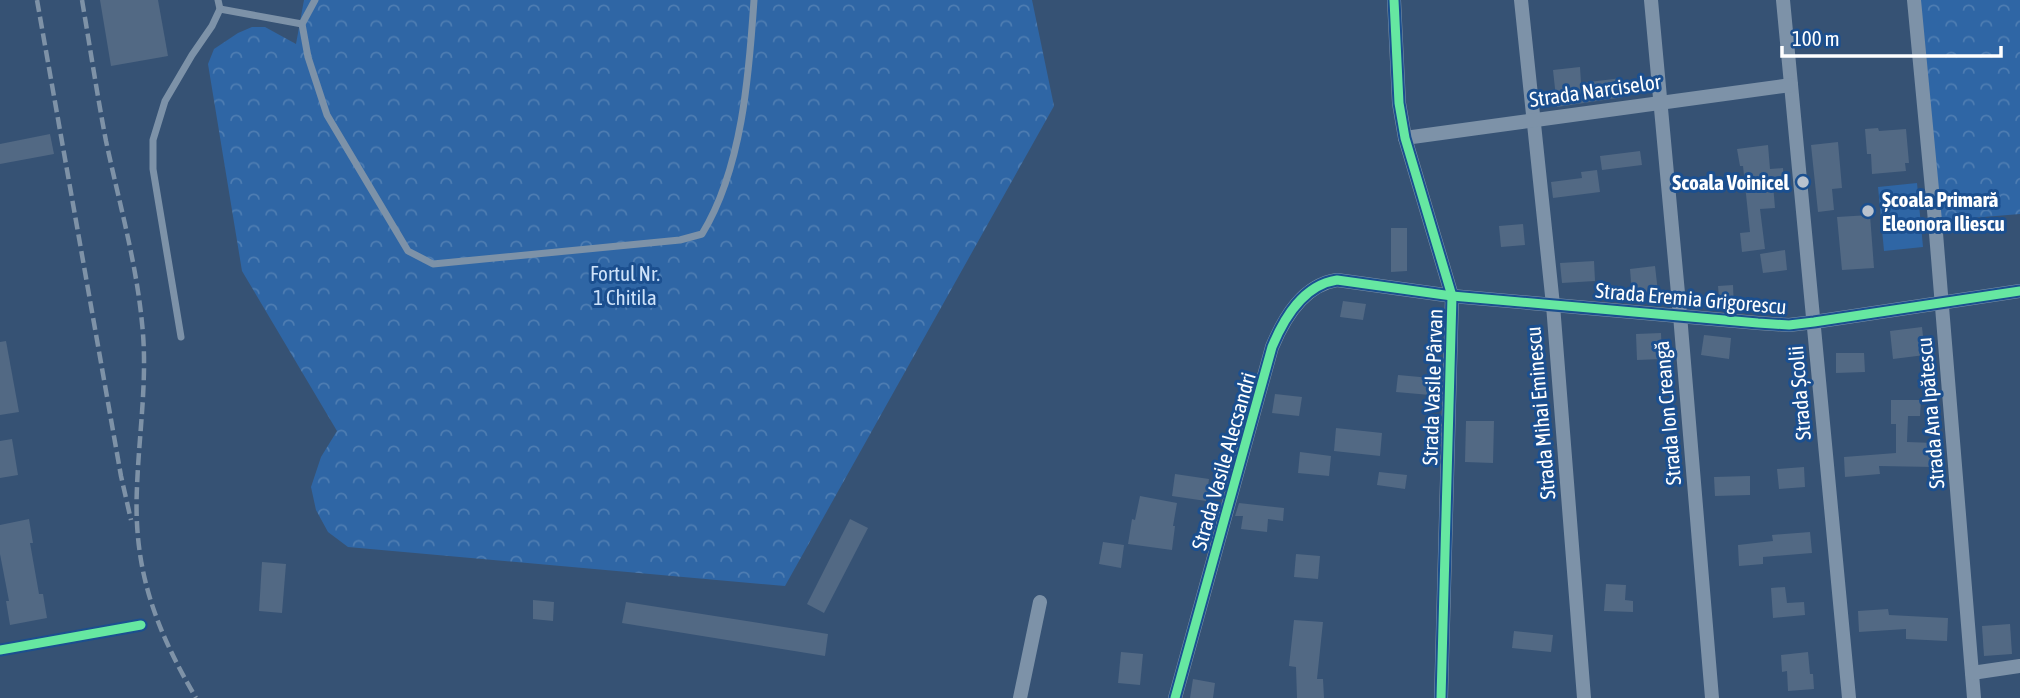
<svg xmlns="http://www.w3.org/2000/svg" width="2020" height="698" font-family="'Asap Condensed',sans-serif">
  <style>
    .forest { fill: url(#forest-crowns) }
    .pitch { fill: #2f66a5 }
    .building { fill: #526984 }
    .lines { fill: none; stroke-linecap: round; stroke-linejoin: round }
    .service { stroke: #7d92a8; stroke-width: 7 }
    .minor { stroke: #7d92a8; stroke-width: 14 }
    .rail { stroke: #7e92a7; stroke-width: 4.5; stroke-dasharray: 12 5; stroke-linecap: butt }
    .cycleway-casing { stroke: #1b4f8f; stroke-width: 13 }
    .cycleway { stroke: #66e7a1; stroke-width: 9 }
    .poi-dot { fill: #b9c2ce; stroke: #1b4f8f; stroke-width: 2.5 }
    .labels { text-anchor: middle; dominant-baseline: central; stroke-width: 6; stroke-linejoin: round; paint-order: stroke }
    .street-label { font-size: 21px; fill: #fff; stroke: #1b4f8f }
    .poi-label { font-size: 21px; font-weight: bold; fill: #fff; stroke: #1b4f8f; text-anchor: end }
    .park-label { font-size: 21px; fill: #cfe3fa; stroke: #1b4f8f }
  </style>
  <defs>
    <pattern id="forest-crowns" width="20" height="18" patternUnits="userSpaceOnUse" patternTransform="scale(1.75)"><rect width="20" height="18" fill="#2f66a5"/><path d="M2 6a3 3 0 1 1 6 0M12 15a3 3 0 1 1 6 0" fill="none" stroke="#4e7db2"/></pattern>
  </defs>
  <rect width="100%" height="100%" fill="#365274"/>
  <!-- forest -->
  <g class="forest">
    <polygon points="304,0 1032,0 1054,106 785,586 348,547 328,532 316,510 311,487 321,457 337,431 242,271 208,64 214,49 238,33 252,27 265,27 296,44"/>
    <polygon points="1914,0 2020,0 2020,214 1935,221"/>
  </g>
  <!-- pitch -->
  <polygon class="pitch" points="1917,183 1923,247 1884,251 1878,187"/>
  <!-- building -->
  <g class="building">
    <polygon points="100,0 158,0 168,56 111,66"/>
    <polygon points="1580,67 1581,83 1622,78 1624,97 1557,107 1553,70"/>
    <polygon points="1878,128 1879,131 1906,129 1909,163 1905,163 1906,171 1872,174 1871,154 1867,154 1865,129"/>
    <polygon points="50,134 54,154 0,164 0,144"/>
    <polygon points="1838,142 1842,188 1832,189 1834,210 1818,212 1811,145"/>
    <polygon points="1768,145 1770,169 1783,168 1784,183 1773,184 1775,208 1760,209 1765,249 1742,252 1740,233 1750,232 1743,166 1740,166 1737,149"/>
    <polygon points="1640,151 1642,165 1602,170 1600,156"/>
    <polygon points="1597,170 1600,192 1553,198 1551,182 1582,178 1581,172"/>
    <polygon points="1870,215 1874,268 1842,270 1837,217"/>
    <polygon points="1523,224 1525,245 1501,247 1499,226"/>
    <polygon points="1391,228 1407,228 1407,271 1391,272"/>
    <polygon points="1785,250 1787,270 1763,273 1760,254"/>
    <polygon points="1594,261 1595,281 1562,283 1560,263"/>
    <polygon points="1655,266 1658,292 1632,294 1630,269"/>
    <polygon points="1733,285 1734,310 1720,310 1718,286"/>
    <polygon points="1343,301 1366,304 1363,320 1340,317"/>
    <polygon points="1922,327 1925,355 1893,359 1890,331"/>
    <polygon points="1661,333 1662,359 1637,360 1636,334"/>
    <polygon points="1704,335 1731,338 1729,359 1701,355"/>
    <polygon points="6,341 19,412 0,415 0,342"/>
    <polygon points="1836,353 1864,353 1865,372 1836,373"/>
    <polygon points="1398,375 1431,378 1430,395 1396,392"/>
    <polygon points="1275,394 1302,397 1299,416 1272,413"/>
    <polygon points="1891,400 1921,400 1920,416 1908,416 1907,442 1934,443 1934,467 1879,466 1880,474 1845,477 1844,457 1896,453 1896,424 1891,424"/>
    <polygon points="1466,421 1494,421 1493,463 1465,462"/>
    <polygon points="1336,428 1382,433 1380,456 1334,451"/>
    <polygon points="12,439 18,475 0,478 0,441"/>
    <polygon points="1300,452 1331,456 1329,476 1298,473"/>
    <polygon points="1804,467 1805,487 1779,489 1777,469"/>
    <polygon points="1379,472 1407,475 1405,489 1377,485"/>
    <polygon points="1175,474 1209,479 1206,501 1172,496"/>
    <polygon points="1750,476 1750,495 1715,496 1714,477"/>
    <polygon points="1140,496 1177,503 1173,526 1175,526 1172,550 1128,544 1132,519 1135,520"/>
    <polygon points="1239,503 1284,508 1283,521 1268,519 1267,532 1241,529 1243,516 1235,516"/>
    <polygon points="29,519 33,543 30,543 39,594 43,594 47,618 10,625 6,601 9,601 0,554 0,525"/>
    <polygon points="850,519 868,528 824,613 807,604"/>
    <polygon points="1810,532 1812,553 1763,557 1763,564 1739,566 1738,545 1773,541 1772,535"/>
    <polygon points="1103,542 1124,545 1121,568 1099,564"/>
    <polygon points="1296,554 1320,556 1318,579 1294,577"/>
    <polygon points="262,562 286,564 282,613 259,611"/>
    <polygon points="1606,584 1626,585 1625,600 1633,601 1633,612 1604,611"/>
    <polygon points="1785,587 1787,603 1804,602 1805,615 1773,618 1771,588"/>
    <polygon points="533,600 554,602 553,621 533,619"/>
    <polygon points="626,602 828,634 825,656 622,623"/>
    <polygon points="1888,609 1889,615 1948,618 1947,641 1906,639 1906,629 1859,632 1858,611"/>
    <polygon points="1294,620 1323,622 1317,679 1323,679 1324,698 1297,698 1296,667 1289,666"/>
    <polygon points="2010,624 2012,654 1984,656 1982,626"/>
    <polygon points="1514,631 1553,635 1551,652 1512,648"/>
    <polygon points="1121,652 1143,654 1140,685 1118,683"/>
    <polygon points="1808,652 1810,674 1813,674 1814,689 1788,691 1787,671 1782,672 1781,655"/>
    <polygon points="1193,679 1215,683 1213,698 1190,698"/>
  </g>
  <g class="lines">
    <!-- service -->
    <g class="service">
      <path d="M315,0L302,24L308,57L327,115L408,251L433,264L680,240L702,234C742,169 749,75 754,0"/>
      <polyline points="220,9 302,24"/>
      <polyline points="181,337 153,169 153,140 165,101 192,55 212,26 220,9 218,0"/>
      <polyline points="0,650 141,625"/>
    </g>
    <!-- minor -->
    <g class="minor">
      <polyline points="1394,0 1399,103 1405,138 1452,296 1441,698"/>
      <polyline points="1521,0 1553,305 1584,698"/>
      <polyline points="1651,0 1680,315 1712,698"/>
      <polyline points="1783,0 1849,698"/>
      <polyline points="1914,0 1935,221 1974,698"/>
      <polyline points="1405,138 1791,85"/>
      <polyline points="1972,673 2020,666"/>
      <polyline points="1020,698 1040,602"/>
      <path d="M1175,698L1272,347C1284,318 1303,285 1337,280L1452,296L1758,323L1789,325L1814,322L2020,291"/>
    </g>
    <!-- rail -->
    <g class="rail">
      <polyline points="37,0 121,476 131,520"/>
      <path d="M82,0C90,47 97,94 106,141C119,202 136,261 142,323C148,378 139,432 137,487C133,569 155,628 196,698"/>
    </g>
    <!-- cycleway casing -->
    <g class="cycleway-casing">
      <g id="cycleway">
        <polyline points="1394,0 1399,103 1405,138 1452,296 1441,698"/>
        <polyline points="0,650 141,625"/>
        <path d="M1175,698L1272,347C1284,318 1303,285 1337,280L1452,296L1758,323L1789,325L1814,322L2020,291"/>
      </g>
    </g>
    <!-- cycleway -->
    <use href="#cycleway" class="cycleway"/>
  </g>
  <!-- markers -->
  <g class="poi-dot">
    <circle cx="1803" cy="182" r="7"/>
    <circle cx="1868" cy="211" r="7"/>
  </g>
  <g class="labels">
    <!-- street labels -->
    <g class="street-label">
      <text transform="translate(1595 90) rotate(-8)">Strada Narciselor</text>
      <text transform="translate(1691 298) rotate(5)">Strada Eremia Grigorescu</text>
      <text transform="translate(1432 387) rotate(-88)">Strada Vasile Pârvan</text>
      <text transform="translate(1799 393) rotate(-95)">Strada Școlii</text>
      <text transform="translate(1540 413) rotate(-95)">Strada Mihai Eminescu</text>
      <text transform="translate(1667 413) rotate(-95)">Strada Ion Creangă</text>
      <text transform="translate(1930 413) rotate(-95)">Strada Ana Ipătescu</text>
      <text transform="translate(1223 461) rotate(-74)">Strada Vasile Alecsandri</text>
    </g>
    <!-- poi labels -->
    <g class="poi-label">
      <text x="1789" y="182">Scoala Voinicel</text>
      <text x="1882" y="199" text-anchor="start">Școala Primară<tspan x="1882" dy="24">Eleonora Iliescu</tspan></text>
    </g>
    <!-- park labels -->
    <g class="park-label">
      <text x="625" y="273">Fortul Nr.<tspan x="625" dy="24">1 Chitila</tspan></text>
    </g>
  </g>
  <!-- scale -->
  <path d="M1782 46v10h219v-10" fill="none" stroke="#ffffff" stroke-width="3.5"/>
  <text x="1792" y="46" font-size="21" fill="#ffffff" stroke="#1b4f8f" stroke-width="5" paint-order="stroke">100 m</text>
</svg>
